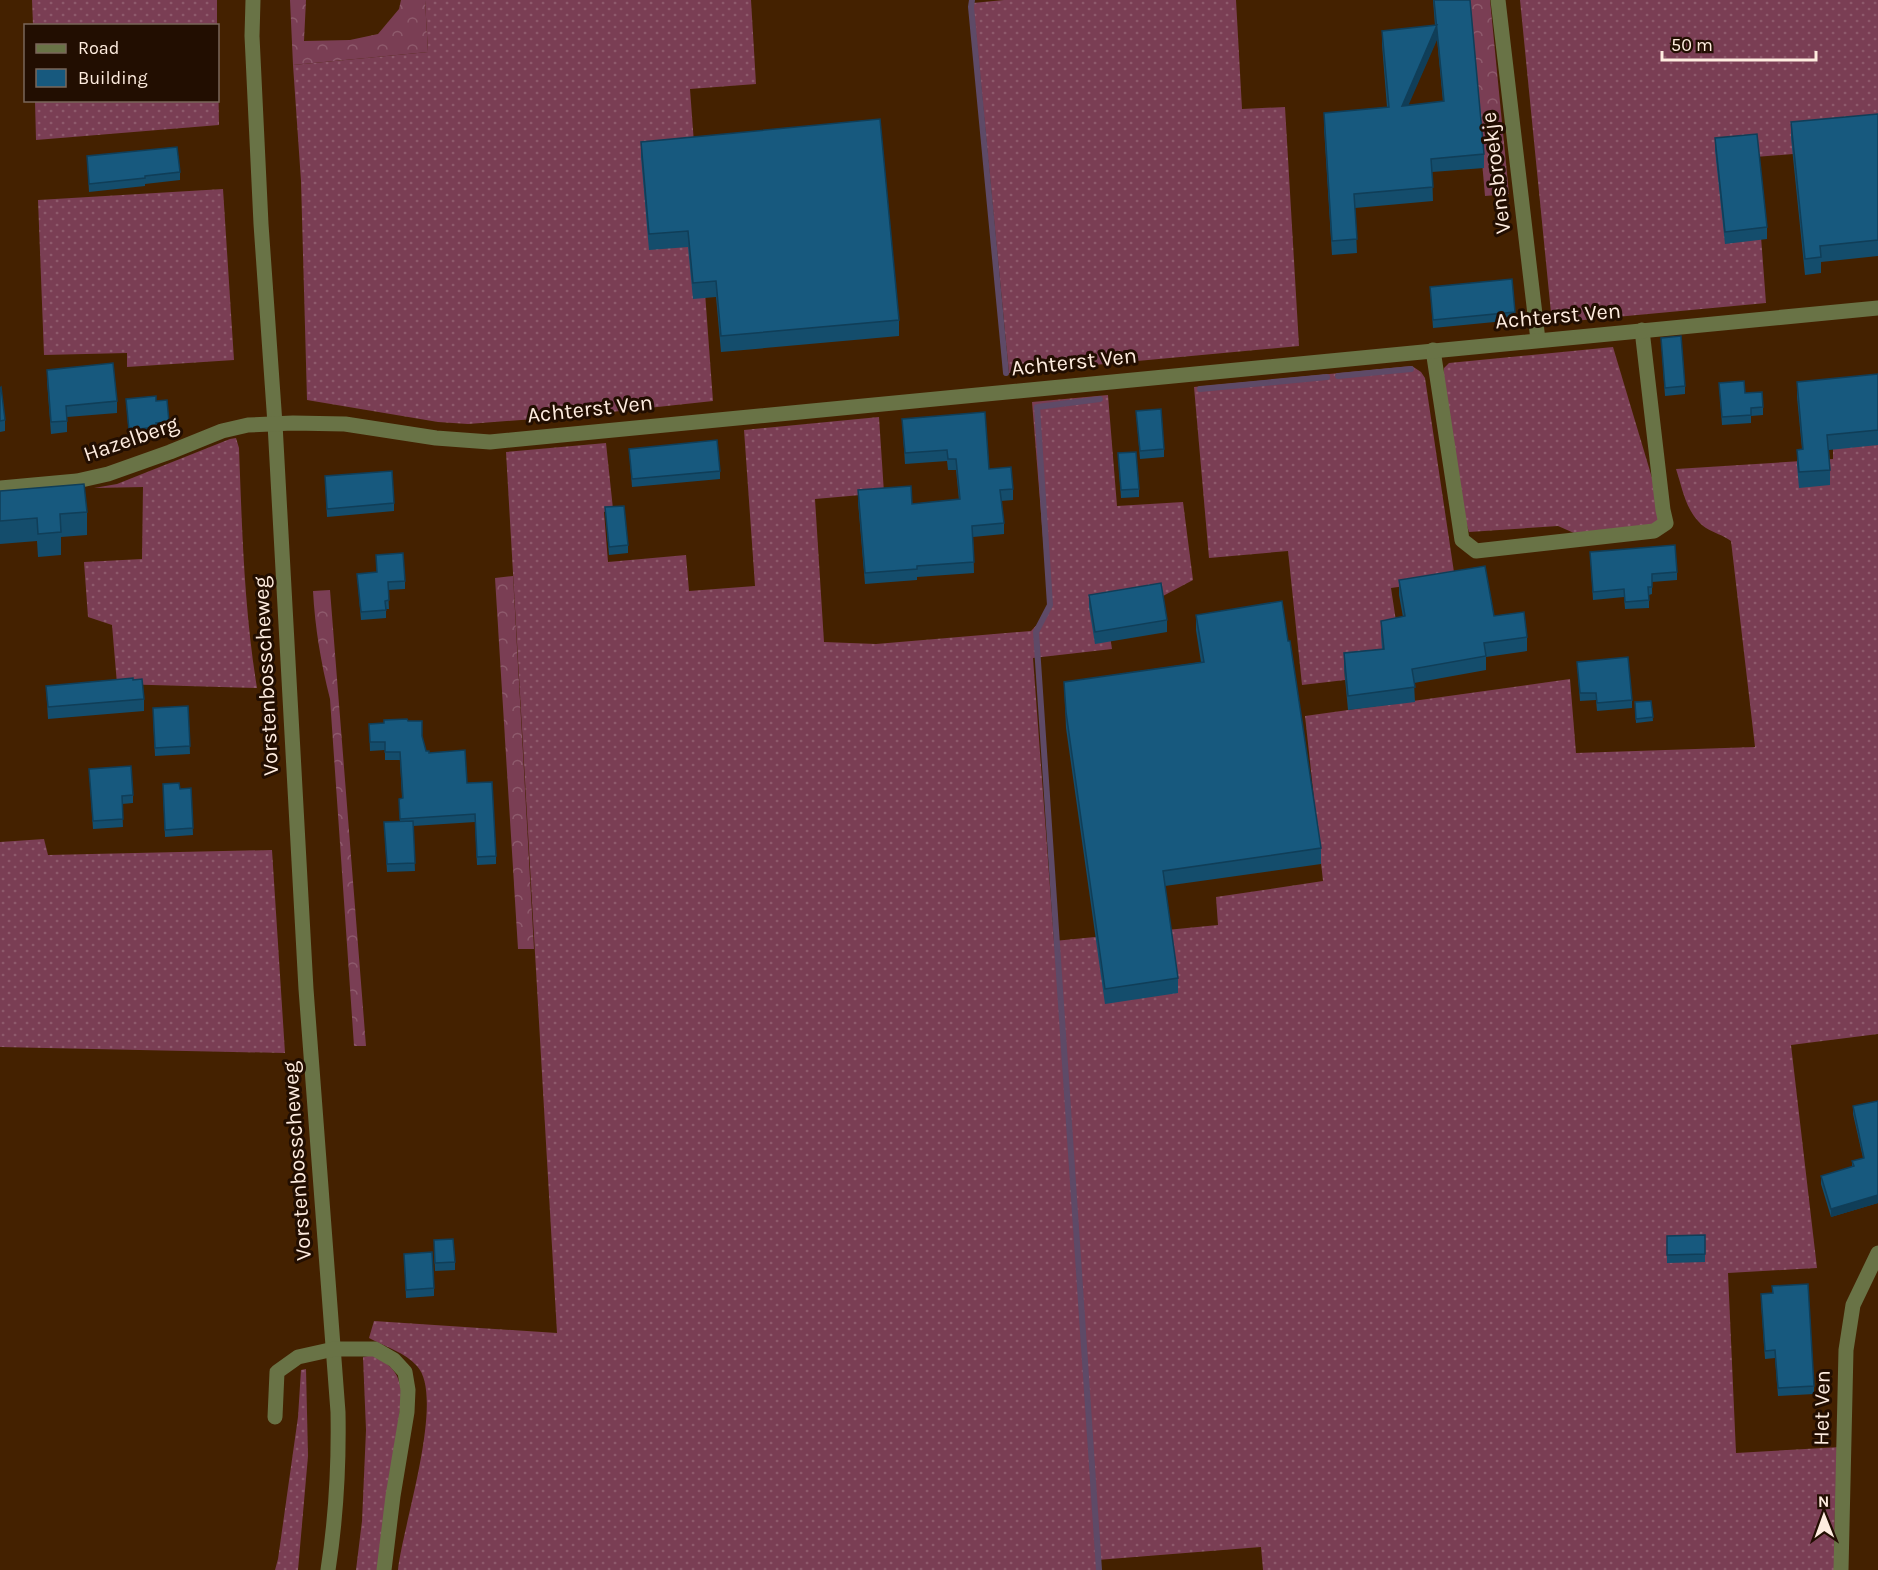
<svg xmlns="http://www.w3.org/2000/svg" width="1878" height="1570" font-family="Karla,sans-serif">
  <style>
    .grass { fill: url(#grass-dots) }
    .forest { fill: url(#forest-crowns) }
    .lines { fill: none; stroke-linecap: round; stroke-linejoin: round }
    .stream { stroke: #5e4a67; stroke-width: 6 }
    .minor { stroke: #697346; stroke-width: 15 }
    .wall { fill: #144d6c; fill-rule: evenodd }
    .shaded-wall { fill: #103e58 }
    .building { fill: #17597e; stroke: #103e58; stroke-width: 1.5 }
    .labels { text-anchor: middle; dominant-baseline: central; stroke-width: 6; stroke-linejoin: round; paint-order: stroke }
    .street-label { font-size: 22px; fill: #feecdf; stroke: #220e01 }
  </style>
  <defs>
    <pattern id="grass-dots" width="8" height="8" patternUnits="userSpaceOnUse" patternTransform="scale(1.5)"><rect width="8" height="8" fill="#7a3e54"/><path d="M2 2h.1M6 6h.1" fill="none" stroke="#8e5a6c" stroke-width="1.8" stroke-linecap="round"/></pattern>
    <pattern id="forest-crowns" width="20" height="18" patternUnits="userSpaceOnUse" patternTransform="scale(1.5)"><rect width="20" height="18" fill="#7a3e54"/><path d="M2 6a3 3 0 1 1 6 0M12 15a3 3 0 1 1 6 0" fill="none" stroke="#8e5a6c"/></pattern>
  </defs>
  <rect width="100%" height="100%" fill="#442100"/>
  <!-- grass -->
  <g class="grass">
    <polygon points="32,0 217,0 217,25 33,25"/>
    <polygon points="425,0 751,0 756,84 690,89 713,401 574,416 468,424 438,422 307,400 301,181 293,65 428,52"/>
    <polygon points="1004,0 1236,0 1242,109 1285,107 1299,346 1009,373 973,3"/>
    <polygon points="1520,0 1878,0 1878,147 1755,157 1766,303 1552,323"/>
    <polygon points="218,66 219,125 36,140 35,101 218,100"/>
    <polygon points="223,189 234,360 127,367 127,353 44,355 38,200"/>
    <polygon points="1613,347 1664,518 1663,524 1574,533 1558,526 1469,532 1464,516 1443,379 1444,368 1449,363"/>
    <polygon points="1412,366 1421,372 1425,378 1455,579 1391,588 1402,661 1344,664 1345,680 1302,685 1288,551 1209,558 1194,387"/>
    <path d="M1108,395L1117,506L1183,502L1193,580L1163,596L1105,604L1112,649L1033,658L1054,941L1218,925L1216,897L1323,881L1305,716L1570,679L1576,753L1755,747L1731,541C1723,535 1714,533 1706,528C1686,514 1683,490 1676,469L1833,459V434L1878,430V1034L1791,1045L1817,1268L1728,1273L1736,1453L1841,1447V1493L1835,1507L1834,1570H1263L1261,1547L1097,1560L1098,1570H398C402,1528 446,1397 417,1366C406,1353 384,1346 369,1338L374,1321L557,1333L506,452L606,443L613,509L604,512L608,562L686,555L689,591L755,586L744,430L879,417L884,493L815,499L824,642L876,644L1031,631L1049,612L1032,402Z"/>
    <path d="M236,438L239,448C242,528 244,608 257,688L117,684L112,625L88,617L84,562L142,559L143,487L94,488L117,484L230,439Z"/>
    <polygon points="44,839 48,855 272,850 285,1053 0,1047 0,842"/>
    <path d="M373,1355C393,1366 399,1373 402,1395L379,1570H356L362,1521L366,1430L363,1357Z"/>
    <polygon points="306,1369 308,1456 298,1570 275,1570 278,1559 298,1417 301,1370"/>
  </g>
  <!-- forest -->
  <g class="forest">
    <polygon points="290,0 306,0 304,41 350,40 378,34 399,9 401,0 425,0 428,52 293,65"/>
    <polygon points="1468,0 1490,0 1509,194 1485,196"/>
    <polygon points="513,576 534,949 518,949 495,578"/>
    <path d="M330,590L366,1046H354L330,699C321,663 315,628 313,591Z"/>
  </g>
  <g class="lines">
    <!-- stream -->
    <g class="stream">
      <polyline points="972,0 971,7 1006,373"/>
      <polyline points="1338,376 1411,369"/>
      <polyline points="1200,389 1327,377"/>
      <polyline points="1099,1570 1036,632 1050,605 1037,407 1100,399"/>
    </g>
    <!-- minor -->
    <g class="minor">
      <path d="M253,0L252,36L261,224L275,424L306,989L338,1412C339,1465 336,1518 328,1570"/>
      <polyline points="1498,0 1538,340"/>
      <polyline points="1433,350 1462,540 1476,551 1654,531 1666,523 1663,510 1642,330"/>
      <polyline points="0,488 77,481 108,474 170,452 222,431 248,425 293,423 345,424 436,438 490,442 1878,308"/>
      <polyline points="275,1417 277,1372 298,1357 334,1349 375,1349 394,1360 405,1372 408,1390 407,1412 393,1496 384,1570"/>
      <polyline points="1841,1570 1846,1350 1853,1305 1878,1253"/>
    </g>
  </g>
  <!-- wall -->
  <g class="wall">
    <path d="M1433,0H1470L1484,154V168L1432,172L1433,201L1355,208L1357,253L1332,255L1324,128V113L1387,107L1382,45V31L1435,26ZM1437,39L1443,102L1408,105Z"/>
    <polygon points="1878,114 1878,256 1821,262 1821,273 1805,275 1791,138 1791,122"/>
    <polygon points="1715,138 1767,227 1767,239 1725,244 1715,150"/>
    <polygon points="641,142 899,320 899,336 721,352 716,297 693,299 688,247 649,250 641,157"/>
    <polygon points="87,156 180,172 180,180 145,184 145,186 89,192"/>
    <polygon points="1430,287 1515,312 1515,320 1433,328"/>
    <polygon points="1661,338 1685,386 1685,394 1665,396"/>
    <polygon points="47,370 117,401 117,413 67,417 67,432 51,434 47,381"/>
    <polygon points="1878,374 1878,445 1829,450 1830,470 1830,485 1799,488 1797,465 1797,450 1802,449 1797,397 1797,382"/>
    <polygon points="1719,383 1745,393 1763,407 1763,415 1751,416 1751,423 1722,425"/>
    <polygon points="0,388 5,420 5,431 0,432"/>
    <polygon points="126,399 156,401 169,422 169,430 157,431 157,435 129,438"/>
    <polygon points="1136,411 1164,449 1164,457 1140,459"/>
    <polygon points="902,419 989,469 1013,489 1013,500 1001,501 1004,523 1004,534 973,537 974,573 917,577 917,580 865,584 858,502 858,490 912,504 959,500 956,470 948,470 947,461 905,464"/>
    <polygon points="629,449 720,471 720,479 632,487"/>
    <polygon points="1118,453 1139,489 1139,497 1121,498"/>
    <polygon points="325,476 394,503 394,511 327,517"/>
    <polygon points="0,491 87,512 87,535 61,537 61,555 38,557 37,541 0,544"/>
    <polygon points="605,507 628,545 628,553 609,555"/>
    <polygon points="1590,552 1677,572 1677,580 1652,582 1652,594 1649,595 1649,608 1625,609 1624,597 1593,600"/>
    <polygon points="376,555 405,581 405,589 388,590 389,609 386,609 386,618 361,620 357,574 377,572"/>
    <polygon points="1399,580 1494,616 1527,637 1527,651 1486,657 1486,670 1414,683 1415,702 1348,710 1344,668 1344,653 1382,649 1381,635 1381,621 1403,617 1399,595"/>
    <polygon points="1089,595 1167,620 1167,632 1095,644 1089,607"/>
    <polygon points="1196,615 1321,848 1321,864 1165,886 1178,978 1178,993 1105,1004 1066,728 1064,682 1201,662 1196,630"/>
    <polygon points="1577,662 1632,700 1632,708 1597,711 1596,700 1580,701"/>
    <polygon points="133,680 144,699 144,711 48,719 46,686"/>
    <polygon points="1651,701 1653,721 1636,723 1635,706"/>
    <polygon points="188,706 190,754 155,756 153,716"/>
    <polygon points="408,721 422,736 426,751 467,783 496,856 496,864 477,865 475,822 413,826 415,871 387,872 384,822 400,822 399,799 402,798 400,760 385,760 385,750 370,751 369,724"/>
    <polygon points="89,769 133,795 133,803 122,804 123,827 93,829"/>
    <polygon points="191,788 193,835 165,837 163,791"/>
    <polygon points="1878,1101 1878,1203 1831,1217 1821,1184 1821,1176 1852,1167 1852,1161 1863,1158 1853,1114 1853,1106"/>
    <polygon points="1705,1235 1705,1262 1667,1263 1667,1236"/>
    <polygon points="434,1248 455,1262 455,1270 435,1271"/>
    <polygon points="404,1254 434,1288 434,1296 406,1298"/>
    <polygon points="1772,1286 1814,1386 1814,1394 1778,1396 1775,1358 1765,1359 1761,1302 1761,1294 1772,1293"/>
  </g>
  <!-- shaded-wall -->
  <g class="shaded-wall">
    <polygon points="1437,25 1437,40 1402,120 1402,106"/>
    <polygon points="1878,1195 1878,1203 1831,1217 1831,1209"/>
  </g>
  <!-- building -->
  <g class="building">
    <polygon points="1434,0 1470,0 1484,154 1431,159 1433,187 1354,194 1357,239 1332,241 1324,113 1389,107 1382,31 1437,25 1402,106 1444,101"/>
    <polygon points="1878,114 1878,240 1820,246 1821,257 1805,259 1791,122"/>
    <polygon points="880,119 899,320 721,336 716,281 693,283 688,231 649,234 641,142"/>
    <polygon points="1757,134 1767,227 1725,232 1715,138"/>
    <polygon points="177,147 180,172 145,176 145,178 89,184 87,156"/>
    <polygon points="1512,279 1515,312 1433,320 1430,287"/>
    <polygon points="1681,336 1685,386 1665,388 1661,338"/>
    <polygon points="113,363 117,401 66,406 67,421 51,422 47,370"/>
    <polygon points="1878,374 1878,430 1827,435 1830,470 1799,472 1797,450 1803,449 1797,382"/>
    <polygon points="1744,381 1745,393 1762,392 1763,407 1751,408 1751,415 1722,417 1719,383"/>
    <polygon points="1,387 5,420 0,421 0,388"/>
    <polygon points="156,396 156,401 167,400 169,422 156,423 157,427 129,430 126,399"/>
    <polygon points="1161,409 1164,449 1140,451 1136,411"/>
    <polygon points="985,412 989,469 1011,467 1013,489 1000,490 1004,523 972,526 974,562 917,566 917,569 865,573 858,490 911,486 912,504 960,499 956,459 948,459 947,450 905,453 902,419"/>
    <polygon points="717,440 720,471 632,479 629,449"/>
    <polygon points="1136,452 1139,489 1121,490 1118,453"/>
    <polygon points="392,471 394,503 327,509 325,476"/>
    <polygon points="84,484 87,512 60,514 61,532 38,534 37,518 0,521 0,491"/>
    <polygon points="624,506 628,545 609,547 605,507"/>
    <polygon points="1675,545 1677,572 1652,574 1652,587 1648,587 1649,600 1625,602 1624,589 1593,592 1590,552"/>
    <polygon points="403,553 405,581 388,582 389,600 385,601 386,610 361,612 357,574 377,572 376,555"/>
    <polygon points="1485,566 1494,616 1524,612 1527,637 1484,643 1486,656 1412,669 1415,687 1348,696 1344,653 1384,649 1381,621 1405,616 1399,580"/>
    <polygon points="1161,583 1167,620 1095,632 1089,595"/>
    <polygon points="1282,601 1288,641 1290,641 1321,848 1163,871 1178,978 1105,989 1066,712 1064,682 1204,662 1196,615"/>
    <polygon points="1628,657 1632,700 1597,703 1596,693 1580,693 1577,662"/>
    <polygon points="133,678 133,680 142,679 144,699 48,707 46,686"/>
    <polygon points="1651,701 1653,717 1636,719 1635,702"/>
    <polygon points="188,706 190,746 155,748 153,708"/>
    <polygon points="407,719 408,721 422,721 422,736 426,751 429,751 429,753 465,750 467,783 492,782 496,856 477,857 475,814 400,819 399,799 403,798 400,752 385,752 385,742 370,742 369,724 384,723 384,720"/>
    <polygon points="131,766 133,795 122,796 123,819 93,821 89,769"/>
    <polygon points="179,783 180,789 191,788 193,828 165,830 163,784"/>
    <polygon points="413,821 415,863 387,864 384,822"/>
    <polygon points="1878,1101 1878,1195 1831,1209 1821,1176 1854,1166 1852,1161 1864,1158 1853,1106"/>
    <polygon points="1705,1235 1705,1254 1667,1255 1667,1236"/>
    <polygon points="453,1239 455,1262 435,1263 434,1240"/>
    <polygon points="432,1252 434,1288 406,1290 404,1254"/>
    <polygon points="1808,1284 1814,1386 1778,1388 1775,1350 1765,1351 1761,1294 1773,1293 1772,1286"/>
  </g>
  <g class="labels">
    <!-- street labels -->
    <g class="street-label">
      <text transform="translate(1496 173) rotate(-97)">Vensbroekje</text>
      <text transform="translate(1558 316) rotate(-5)">Achterst Ven</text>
      <text transform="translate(1074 362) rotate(-6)">Achterst Ven</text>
      <text transform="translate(590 409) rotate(-6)">Achterst Ven</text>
      <text transform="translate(131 439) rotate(-19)">Hazelberg</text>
      <text transform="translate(266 676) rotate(-93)">Vorstenbosscheweg</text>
      <text transform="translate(297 1161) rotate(-94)">Vorstenbosscheweg</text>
      <text transform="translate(1822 1408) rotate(-89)">Het Ven</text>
    </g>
  </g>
  <!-- legend -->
  <rect x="24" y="24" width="195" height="78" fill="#220e01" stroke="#7a675a" stroke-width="1.5"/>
  <rect x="36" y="44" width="30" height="9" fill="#697346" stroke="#7a675a" stroke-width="1.5"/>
  <text x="78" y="54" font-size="18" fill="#feecdf">Road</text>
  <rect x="36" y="69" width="30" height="18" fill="#17597e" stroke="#7a675a" stroke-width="1.5"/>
  <text x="78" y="84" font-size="18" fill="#feecdf">Building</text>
  <!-- north arrow -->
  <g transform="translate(1824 1516) rotate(359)" stroke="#220e01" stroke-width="4.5" paint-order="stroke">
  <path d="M0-4.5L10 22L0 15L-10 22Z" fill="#feecdf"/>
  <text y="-9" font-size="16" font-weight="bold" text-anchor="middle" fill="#feecdf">N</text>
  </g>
  <!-- scale -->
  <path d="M1662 51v9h154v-9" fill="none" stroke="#feecdf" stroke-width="3"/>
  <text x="1671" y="51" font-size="18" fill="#feecdf" stroke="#220e01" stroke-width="4.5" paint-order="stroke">50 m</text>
</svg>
